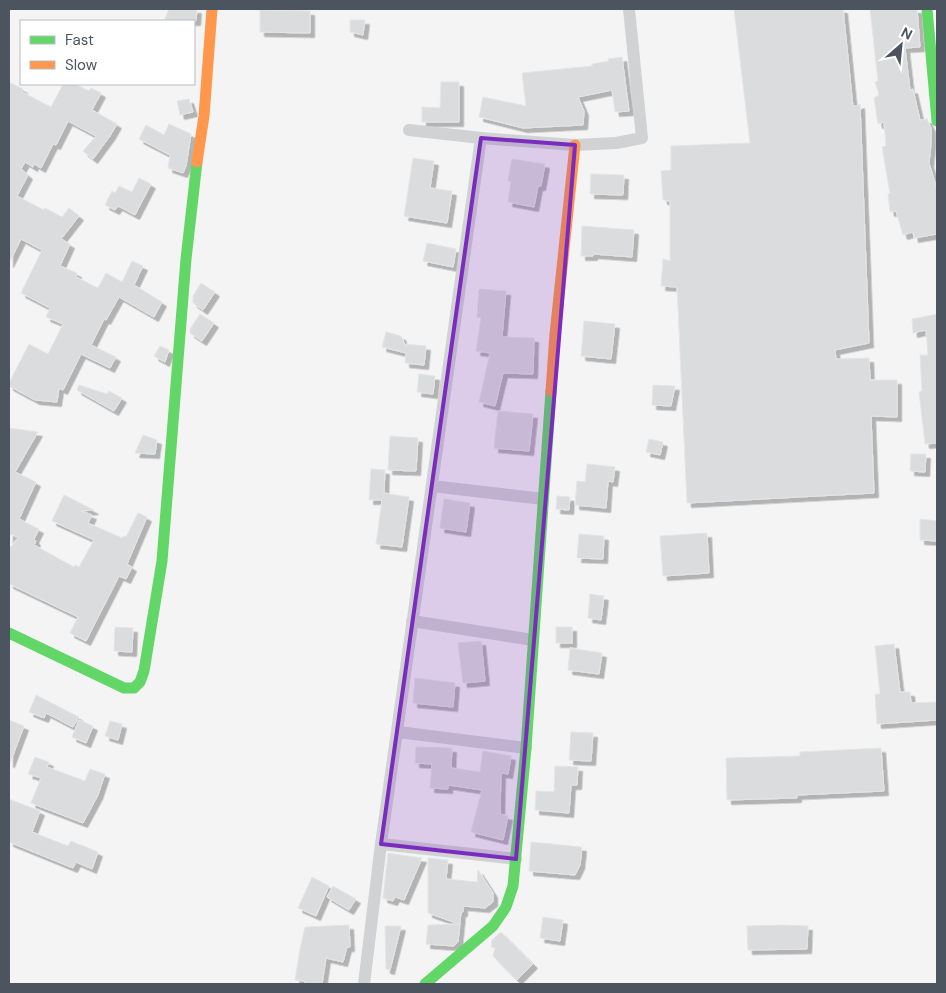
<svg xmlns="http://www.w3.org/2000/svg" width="946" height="993" font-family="'DM Sans',sans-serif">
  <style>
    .building { fill: #dbdcdd; stroke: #e5e5e6; filter: url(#shadow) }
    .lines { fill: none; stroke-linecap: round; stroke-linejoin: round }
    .street { stroke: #d0d2d4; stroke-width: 12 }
    .fast { stroke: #63d668; stroke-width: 11 }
    .slow { stroke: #ff974d; stroke-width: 11 }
    .marked { fill: #7b2cbf; fill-opacity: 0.2; stroke: #7b2cbf; stroke-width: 4; stroke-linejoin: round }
  </style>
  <defs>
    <filter id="shadow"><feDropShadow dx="4.5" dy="4.5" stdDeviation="0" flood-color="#0004"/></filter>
  </defs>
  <rect width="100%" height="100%" fill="#f4f4f4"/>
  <!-- building -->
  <g class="building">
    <polygon points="169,9 197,9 196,21 164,21"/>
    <polygon points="734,9 843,9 853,107 860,104 869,343 835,350 836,359 869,358 870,380 897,380 897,417 871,416 874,493 687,503 677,287 661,286 663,259 670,261 670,201 663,200 661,171 671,170 671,146 750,143"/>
    <polygon points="870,9 917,9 920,47 905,48 910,90 913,89 920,120 927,119 931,128 931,144 929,163 937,189 937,234 914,238 913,232 903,235 896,211 890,212 888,194 890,194 882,147 886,146 884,122 878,124 874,98 879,95 875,82 878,81"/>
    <polygon points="260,10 310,11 310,33 260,32"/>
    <polygon points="350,20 365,20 363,35 350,32"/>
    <polygon points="622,57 629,111 615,112 612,90 578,97 584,111 583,125 523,128 479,117 483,97 526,106 522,73 592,66 592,64 609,61 608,59"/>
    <polygon points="9,82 23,89 22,92 51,107 63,84 75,84 89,91 91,88 101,93 92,110 117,124 110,136 93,159 83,151 96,136 68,121 56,145 53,144 41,168 34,164 33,167 25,162 21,169 28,175 17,196 44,210 45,208 62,217 69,208 79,216 61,239 70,244 60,266 77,273 76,277 98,288 106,273 122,282 132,261 143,266 134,285 162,302 154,317 119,297 106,320 104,319 91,345 116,357 110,368 81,354 63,390 59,388 57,402 35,400 9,386 9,383 29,344 48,354 63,324 46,317 50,308 21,293 42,250 21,239 9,263"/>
    <polygon points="441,82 459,82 459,122 422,122 422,107 440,108"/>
    <polygon points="189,99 193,112 180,115 177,101"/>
    <polygon points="169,124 191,134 186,166 183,173 168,168 170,155 139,139 146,125 164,135"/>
    <polygon points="413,158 434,161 430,188 452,191 447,223 404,216"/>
    <polygon points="512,159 545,164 541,186 538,186 534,207 508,202 511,181 508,181"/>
    <polygon points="591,174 624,175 623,195 590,194"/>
    <polygon points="139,178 151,184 135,215 118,206 115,210 105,205 112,191 115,193 119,186 132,192"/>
    <polygon points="582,226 634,230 632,257 593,254 593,256 581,256"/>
    <polygon points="427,243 456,249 453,267 423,261"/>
    <polygon points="201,283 215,292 203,310 193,303 193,296"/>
    <polygon points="479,289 506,291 502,337 534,338 533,374 503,373 495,406 479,402 490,353 476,351 481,318 477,317"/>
    <polygon points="200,314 214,323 202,341 190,333 190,329"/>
    <polygon points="937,314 937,443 925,444 919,392 922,391 920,355 928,355 926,330 913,333 912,319"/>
    <polygon points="584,321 615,324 611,359 581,356"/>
    <polygon points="386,332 401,336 406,347 406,344 426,346 424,365 405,363 406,353 382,347"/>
    <polygon points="160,346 169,350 165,362 154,356"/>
    <polygon points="419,374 435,376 433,394 417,392"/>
    <polygon points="79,385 107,394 109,391 122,398 114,411 77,390"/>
    <polygon points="653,385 675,386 671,406 652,405"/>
    <polygon points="498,411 533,414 529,451 494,448"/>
    <polygon points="9,428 38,432 15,472 36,482 19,519 39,529 34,539 36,541 34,545 74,567 75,565 79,567 94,540 52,521 64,495 94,510 81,511 92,515 88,523 122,538 123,536 126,537 138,513 147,517 127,564 132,567 126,579 119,576 86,641 70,633 78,617 9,584 9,549 18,538 11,534 9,539"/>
    <polygon points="143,435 157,440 155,454 135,453"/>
    <polygon points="390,436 418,438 416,471 388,470"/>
    <polygon points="649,439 663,442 660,455 646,452"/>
    <polygon points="911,454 926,454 925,472 910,471"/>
    <polygon points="587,464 615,467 613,482 608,481 606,508 575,505 577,481 585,482"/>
    <polygon points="371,469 385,470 384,493 409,497 402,547 376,544 382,500 369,500"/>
    <polygon points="557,496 570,497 569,510 556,509"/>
    <polygon points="444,499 470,503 466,532 440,528"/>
    <polygon points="920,519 937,521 937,541 920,540"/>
    <polygon points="707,533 709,573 663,576 660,536"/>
    <polygon points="579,534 604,536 603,559 577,558"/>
    <polygon points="590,594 604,596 601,620 588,618"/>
    <polygon points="115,627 133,628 132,652 114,651"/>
    <rect x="556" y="627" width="16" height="16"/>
    <polygon points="481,641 485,681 463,683 458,643"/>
    <polygon points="894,644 900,692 910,692 911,703 937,702 937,720 877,724 875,694 880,694 875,646"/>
    <polygon points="570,648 602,653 599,674 568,670"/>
    <polygon points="415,678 455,683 453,707 413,703"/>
    <polygon points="36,695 79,717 73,727 46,713 44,718 29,712"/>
    <polygon points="9,720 24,726 10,763 9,763"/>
    <polygon points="79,720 93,726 86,743 72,737"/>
    <polygon points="110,721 122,724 118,740 105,736"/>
    <polygon points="571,732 593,733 591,761 569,760"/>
    <polygon points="416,747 452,748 451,768 480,772 483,751 511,756 508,774 501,773 500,814 508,816 503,840 471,832 482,790 448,785 448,789 430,788 432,764 415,763"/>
    <polygon points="881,748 884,791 797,795 797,798 727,800 726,758 800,756 800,752"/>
    <polygon points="35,757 49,762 47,767 85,781 90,769 105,774 98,795 83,823 31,803 41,778 28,774"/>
    <polygon points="555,766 578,767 577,785 571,785 569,813 535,810 536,791 554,792"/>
    <polygon points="9,799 40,811 32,832 68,846 71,841 98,852 92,869 76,862 73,868 9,842"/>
    <polygon points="531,842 582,847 580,865 575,875 529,871"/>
    <polygon points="388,853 422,858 404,900 395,897 393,901 383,898"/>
    <polygon points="428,858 448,860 446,879 477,882 478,870 493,893 493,902 485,908 463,906 463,912 461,912 458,942 454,946 426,944 428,925 459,924 428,913"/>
    <polygon points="312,877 329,886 316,916 298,908"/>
    <polygon points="333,886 356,899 349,910 327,897"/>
    <polygon points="543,917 563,920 560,941 540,938"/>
    <polygon points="349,925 350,947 347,947 343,962 326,958 322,984 304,984 305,981 295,980 300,949 305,927"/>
    <polygon points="784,925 808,926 807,949 748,950 747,926"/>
    <polygon points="385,926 401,926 390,970 386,969"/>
    <polygon points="501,932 533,964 517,980 493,956 495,948 491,947 492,940"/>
  </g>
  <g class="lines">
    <!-- street -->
    <g class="street">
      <polyline points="409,130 481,138 575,145 616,143 642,138 629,9"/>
      <polyline points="432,486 543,499"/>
      <polyline points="412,621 533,640"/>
      <polyline points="398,732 526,748"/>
      <polyline points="381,844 516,859"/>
      <polyline points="364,984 381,844 481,138"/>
    </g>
    <!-- fast -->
    <g class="fast">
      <polyline points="927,9 937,121"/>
      <polyline points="9,633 124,688 134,688 140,682 144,671 162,561 186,259 197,162"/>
      <polyline points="425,984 493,926 506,907 513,886 526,748 551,391"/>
    </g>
    <!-- slow -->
    <g class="slow">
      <polyline points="197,162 204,116 212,9"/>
      <polyline points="551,391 555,334 575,145"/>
    </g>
  </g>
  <!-- marked area -->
  <path class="marked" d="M481,138L575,145L516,859L381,844Z"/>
  <!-- border -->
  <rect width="946" height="993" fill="none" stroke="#4b545f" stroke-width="20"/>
  <!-- legend -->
  <rect x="20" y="20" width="175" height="65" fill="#ffffff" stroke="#b7bbbf"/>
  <rect x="30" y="36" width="25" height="8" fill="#63d668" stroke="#b7bbbf"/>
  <text x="65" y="45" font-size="15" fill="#4b545f">Fast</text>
  <rect x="30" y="61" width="25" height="8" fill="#ff974d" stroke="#b7bbbf"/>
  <text x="65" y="70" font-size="15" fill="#4b545f">Slow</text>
  <!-- north arrow -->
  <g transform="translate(901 45) rotate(27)" stroke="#ffffff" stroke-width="4" paint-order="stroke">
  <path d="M0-4L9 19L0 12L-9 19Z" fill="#4b545f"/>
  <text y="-8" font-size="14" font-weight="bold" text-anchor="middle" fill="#4b545f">N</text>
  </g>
</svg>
